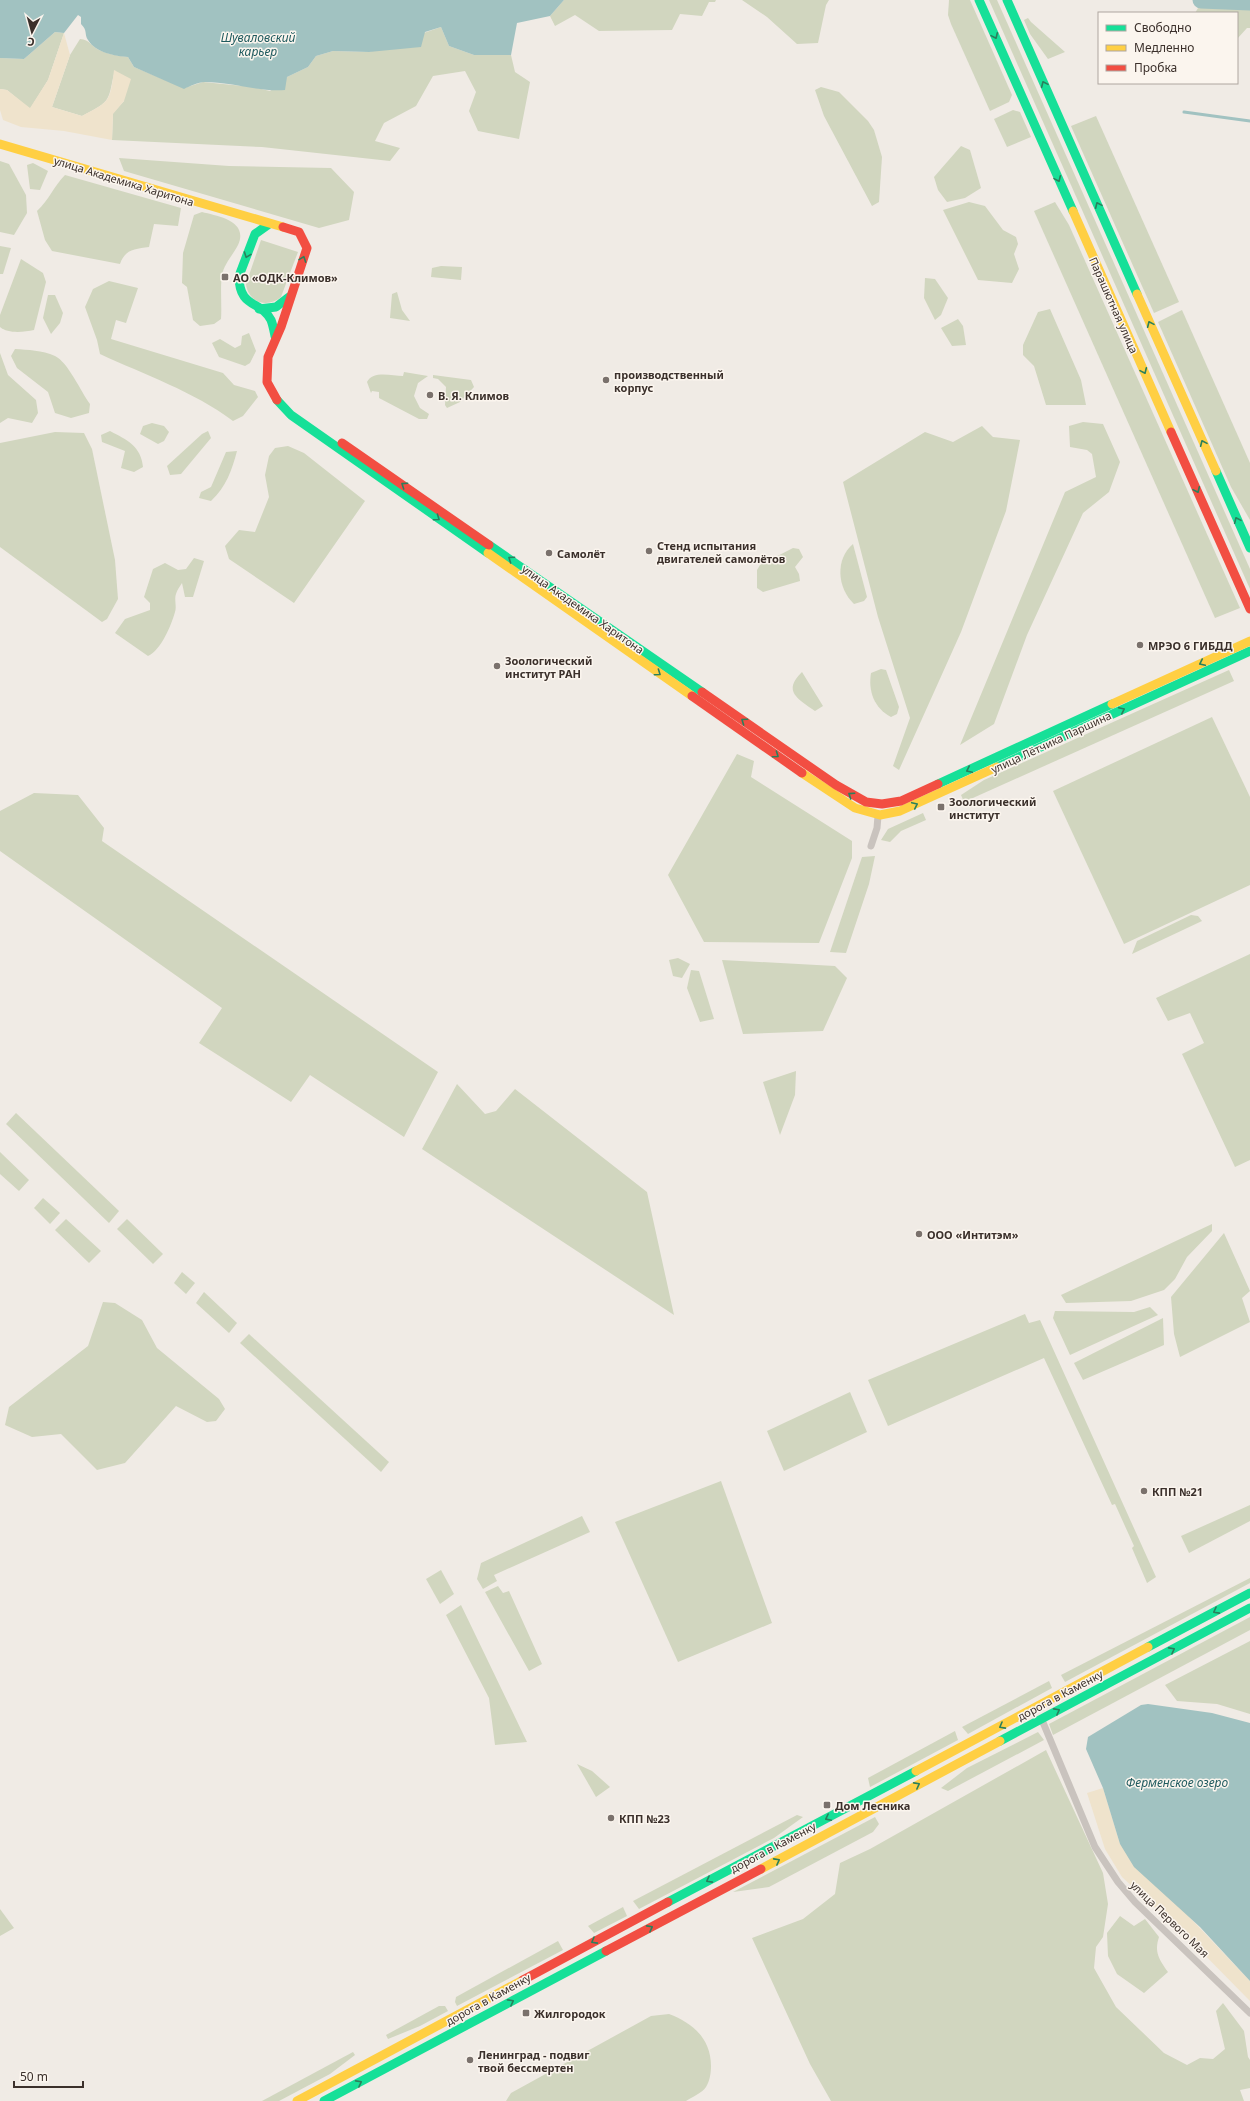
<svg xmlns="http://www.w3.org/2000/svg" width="1250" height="2101" font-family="'Noto Sans',sans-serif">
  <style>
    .green { fill: #d1d6bf }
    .sand { fill: #efe3cc }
    .water { fill: #a1c2c1 }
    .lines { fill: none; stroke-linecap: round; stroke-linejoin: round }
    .stream { stroke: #a1c2c1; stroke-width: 3 }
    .river { stroke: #a1c2c1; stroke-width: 17 }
    .street { stroke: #c9c3be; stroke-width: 7 }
    .fast { stroke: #16e098; stroke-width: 9 }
    .slow { stroke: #ffcf43; stroke-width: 9 }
    .jam { stroke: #f24e42; stroke-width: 9 }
    .oneway { stroke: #2a7f5c }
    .poi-dot { fill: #7a716c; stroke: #fbf5ee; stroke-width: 1.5 }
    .labels { text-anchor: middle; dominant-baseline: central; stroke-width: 3; stroke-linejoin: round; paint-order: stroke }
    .street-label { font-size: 11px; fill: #3b302b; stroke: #fbf5ee }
    .poi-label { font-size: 11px; font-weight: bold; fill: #3b302b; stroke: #fbf5ee; text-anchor: start }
    .water-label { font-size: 12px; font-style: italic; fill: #1f5a5e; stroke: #fbf5ee }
  </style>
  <rect width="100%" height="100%" fill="#f0ebe5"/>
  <!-- green -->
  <g class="green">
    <polygon points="564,0 716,0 715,2 709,2 702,16 680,14 672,30 599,31 575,15 555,26 550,16"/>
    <polygon points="742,0 829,0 826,5 818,43 797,44 767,17"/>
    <polygon points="949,0 970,0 1012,95 1009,102 990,111 951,24 948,15"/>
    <polygon points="989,0 997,0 1250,569 1250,589"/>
    <polygon points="1203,0 1250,0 1250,28 1247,28 1237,39 1237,13 1195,13"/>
    <polygon points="1028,18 1031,22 1065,52 1048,59 1030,34 1024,20"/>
    <path d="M441,27L449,46L474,55H511L515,72L530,82L519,139L478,131L469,111L476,92L465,71L433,76L416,106L384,123L375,141L400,148L390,161L262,147L112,140L113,113L124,101L115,70C107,102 113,100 82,116L52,107L70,55L80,39C90,40 91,46 99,50C108,54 118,56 128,57L134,67L184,88L203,82L253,87L270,91L287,77L308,67L316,56L333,51L369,52Z"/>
    <polygon points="55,32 64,33 48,80 30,109 7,90 0,89 0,58 24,59"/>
    <polygon points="821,87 839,92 868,121 874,130 882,157 879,202 872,206 824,116 815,90"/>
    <polygon points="1013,110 1020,112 1031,137 1007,147 994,119"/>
    <polygon points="1096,116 1179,302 1154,313 1071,126"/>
    <polygon points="961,146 970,150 981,188 965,198 947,202 938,190 934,177"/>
    <polygon points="119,158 229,166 331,168 354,192 349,220 319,228 124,171"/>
    <polygon points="0,161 9,164 26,195 27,213 14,235 0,232"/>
    <polygon points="33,163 48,171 40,190 30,189 27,165"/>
    <path d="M65,175L181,208L178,226L154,224L149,247C135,249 125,249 120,264L52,251L45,240L37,211C49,200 54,186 65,175Z"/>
    <polygon points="969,202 985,206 1003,230 1016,237 1018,244 1014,254 1019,269 1012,283 978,280 943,210"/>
    <polygon points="1055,202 1069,225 1240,608 1215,618 1034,211"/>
    <path d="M202,212C218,216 249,221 238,245C233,255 224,264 222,275C220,287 222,306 221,319L214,324L200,326L193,320L187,287L182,283L183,253L194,215Z"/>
    <path d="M261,240L298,252L281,297C267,309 248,302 246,284Z"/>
    <polygon points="0,246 11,248 3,274 0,274"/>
    <path d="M21,259L43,273L46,282L34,330C24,332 8,334 0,327V315Z"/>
    <polygon points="441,266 462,267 461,280 431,277 432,268"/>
    <polygon points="925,278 935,279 948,298 941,315 935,320 924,298"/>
    <path d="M109,281L138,288L126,323L116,320L111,339L223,373L234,385L255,391L258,397L243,416L233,421C193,391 145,375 100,354L97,340L85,307L93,289Z"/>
    <polygon points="397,292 402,310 410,321 390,318 392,294"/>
    <polygon points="48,295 55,295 63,313 60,323 51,334 43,318"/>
    <polygon points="1050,309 1081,380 1086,405 1046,405 1034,366 1023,355 1023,345 1038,312"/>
    <polygon points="1182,310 1250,463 1250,520 1231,487 1158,322"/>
    <polygon points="958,319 963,326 966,345 952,346 941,328"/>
    <polygon points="249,333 256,351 250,363 245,366 219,357 212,343 220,339 235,348 241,345 242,336"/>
    <path d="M15,349C28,350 42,350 55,356C68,362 81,392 90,404L89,413L71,418L55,413L48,392L17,368L11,356Z"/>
    <polygon points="0,353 8,375 36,400 38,413 32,423 8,418 0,423"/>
    <path d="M404,372L428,376L418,383L414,396L420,408L429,414L427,419H419L379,398V392L372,391L371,393L367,382C373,370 392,376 403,376Z"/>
    <polygon points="433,375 471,380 474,387 460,402 447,408 445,405 446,387 438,379 433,378"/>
    <polygon points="1083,422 1103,424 1120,462 1109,492 1083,513 1027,635 994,724 960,745 1065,492 1096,477 1092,454 1087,450 1070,447 1069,426"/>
    <polygon points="152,423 164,426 169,432 164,441 158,444 140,434 143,426"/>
    <polygon points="982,426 993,437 1020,440 1006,511 961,632 899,770 893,766 910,718 878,617 843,482 925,432 953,442"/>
    <path d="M110,431C127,440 141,446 143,467L134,472L121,468L125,451L102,442L101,435Z"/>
    <polygon points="208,431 211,438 181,474 170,475 167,466 202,434"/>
    <polygon points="55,432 84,433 92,449 115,560 118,599 107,619 102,622 0,547 0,443"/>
    <polygon points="288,446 304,453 365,501 294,603 229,559 225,546 239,530 255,532 269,497 265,475 269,456 275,448"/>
    <path d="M237,451C232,470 226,487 211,501L199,498L201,492L211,487L226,452Z"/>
    <path d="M853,544L867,597L864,601L854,604C837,588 835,559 853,544Z"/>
    <polygon points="793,548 799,549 803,557 795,567 799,574 800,581 763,592 757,588 757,570 760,565"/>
    <path d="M194,558L204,561L193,597H185L182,583C180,586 177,590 176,594C174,599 177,607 175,612C171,626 161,650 148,656L115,633L125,619L150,610V603L144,597L153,569L165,563L178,570L186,569Z"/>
    <path d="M881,669L886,670L899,707L897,714L891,717C874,708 868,691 871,673Z"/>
    <polygon points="1229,670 1234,681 964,802 961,795 984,780"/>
    <path d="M802,672L823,706L815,711C798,699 782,691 802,672Z"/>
    <polygon points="1212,717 1250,797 1250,885 1124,944 1053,791"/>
    <polygon points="737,754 754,761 751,777 852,841 852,858 819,943 704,942 668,875"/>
    <polygon points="34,793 78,795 104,828 102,841 438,1072 404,1137 310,1075 291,1102 199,1043 222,1008 0,851 0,811"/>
    <polygon points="923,813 926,820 901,831 890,842 881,840 888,829"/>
    <polygon points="875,856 869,884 846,953 830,952 862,857"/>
    <polygon points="1191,915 1198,916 1202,921 1132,954 1137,941"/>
    <polygon points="1250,954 1250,1160 1235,1167 1182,1054 1204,1043 1190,1013 1168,1021 1156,998"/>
    <polygon points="678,958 690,964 682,978 673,976 669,960"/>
    <polygon points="722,960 835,966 847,978 823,1031 743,1034"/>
    <polygon points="691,970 699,971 714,1019 700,1022 687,988"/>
    <polygon points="796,1071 795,1095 780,1135 763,1082"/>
    <polygon points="457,1084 485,1114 496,1111 515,1089 647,1192 674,1315 422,1149"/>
    <polygon points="16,1113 119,1211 109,1223 6,1124"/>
    <polygon points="0,1152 29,1180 19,1191 0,1174"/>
    <polygon points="43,1198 60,1213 50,1224 34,1208"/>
    <polygon points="66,1219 101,1251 89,1263 55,1230"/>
    <polygon points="127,1219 163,1254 153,1264 117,1229"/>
    <polygon points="1212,1224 1212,1231 1187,1257 1175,1279 1164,1290 1131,1301 1066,1303 1061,1295"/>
    <polygon points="1224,1233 1250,1291 1242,1298 1250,1322 1180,1357 1174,1334 1171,1297"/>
    <polygon points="182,1272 195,1283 186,1294 174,1283"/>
    <polygon points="204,1292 237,1323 229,1333 196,1303"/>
    <polygon points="103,1302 115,1303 142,1320 157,1348 219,1399 225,1409 216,1421 207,1422 176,1406 125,1463 97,1470 61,1434 32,1437 5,1425 9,1407 88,1346"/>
    <polygon points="1150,1307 1158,1315 1070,1355 1053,1318 1055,1311 1134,1312"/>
    <polygon points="1025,1314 1029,1323 1040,1320 1156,1577 1147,1583 1132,1548 1134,1546 1115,1504 1112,1505 1044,1358 888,1426 868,1380"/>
    <polygon points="1163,1318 1164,1345 1083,1380 1074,1363"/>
    <polygon points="249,1334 389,1462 381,1472 240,1343"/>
    <polygon points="850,1392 867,1432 784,1471 767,1431"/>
    <polygon points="721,1481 772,1623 678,1662 615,1522"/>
    <polygon points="1250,1505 1250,1521 1189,1553 1181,1536"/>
    <polygon points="582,1516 590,1532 494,1575 497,1581 483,1589 477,1579 481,1563"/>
    <polygon points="441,1570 454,1594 440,1604 426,1579"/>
    <polygon points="1250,1578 1250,1583 1065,1682 1061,1675"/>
    <polygon points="498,1586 503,1593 509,1591 542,1664 529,1671 485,1592"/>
    <polygon points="461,1605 527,1742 495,1745 489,1698 446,1615"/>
    <polygon points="1250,1617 1250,1630 1053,1735 1049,1724"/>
    <polygon points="1250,1641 1250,1714 1217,1704 1177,1701 1165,1685"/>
    <polygon points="1049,1681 1052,1688 968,1734 962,1727"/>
    <polygon points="955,1731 958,1740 870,1787 868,1778"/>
    <polygon points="1038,1732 1044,1740 948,1791 941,1788 967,1768"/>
    <polygon points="1046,1750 1103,1873 1108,1904 1103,1937 1096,1947 1094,1968 1116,2007 1164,2053 1187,2065 1200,2058 1213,2059 1225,2049 1216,2011 1223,2003 1244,2031 1248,2057 1250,2060 1250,2088 1240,2090 1244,2101 831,2101 810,2064 752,1938 803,1919 835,1894 840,1863 870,1849"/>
    <polygon points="577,1764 592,1771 610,1787 596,1797"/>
    <polygon points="797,1815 803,1817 774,1838 639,1909 633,1901"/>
    <polygon points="875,1817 879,1824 873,1832 769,1887 733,1892"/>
    <polygon points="623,1907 627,1916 594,1933 588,1926"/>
    <polygon points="0,1909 14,1928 0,1936"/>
    <path d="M1120,1916L1134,1926L1145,1919L1159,1937C1154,1952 1159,1959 1168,1972L1144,1993L1117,1974L1108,1956L1107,1933Z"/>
    <polygon points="558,1941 563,1950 457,2006 455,2002 456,1997"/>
    <polygon points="439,2006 445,2006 448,2011 420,2026 388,2039 386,2035"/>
    <path d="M669,2014C693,2023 711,2039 711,2066C711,2072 710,2081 706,2087C702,2093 692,2097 686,2101H506L511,2093L651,2016Z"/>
    <polygon points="353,2052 355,2055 330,2074 279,2101 262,2101"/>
  </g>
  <!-- sand -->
  <g class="sand">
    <path d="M64,33L70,55L52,107L82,116C110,101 110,102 114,70L131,79L124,101L113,114L112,140L64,131L21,127L3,120L0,110V89L7,90L30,108L48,80Z"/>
    <polygon points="1103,1788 1120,1844 1250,1981 1250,2001 1191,1941 1122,1877 1105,1849 1087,1793"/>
  </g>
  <!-- water -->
  <g class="water">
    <path d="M0,0H564L550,16L517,23L511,55H474L449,46L441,27L425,32L421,47L369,52L333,51L316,56L308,67L287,77L285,90C259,92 232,82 205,82C198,82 190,86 184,89L134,67L128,57C115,56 96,53 88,40C84,34 88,31 81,24V17L78,15L64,33L55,32L24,59L0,58Z"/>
    <polygon points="1148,1704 1212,1713 1250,1723 1250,1981 1200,1927 1134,1867 1120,1844 1103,1788 1086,1749 1088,1737 1141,1705"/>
  </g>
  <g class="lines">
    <!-- stream -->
    <polyline class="stream" points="1184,112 1250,121"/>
    <!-- river -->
    <polyline class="river" points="1201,0 1250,2"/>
    <!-- street -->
    <g class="street">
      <polyline points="871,846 877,828 878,816"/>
      <polyline points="1042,1720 1095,1847 1118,1882 1135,1902 1250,2013"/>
    </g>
    <!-- fast -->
    <g class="fast">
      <polyline points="979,0 1073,211"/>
      <polyline points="1007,0 1137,294"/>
      <path d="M269,224L255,234L239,276C239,309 261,300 271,320C273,325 274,331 275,336"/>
      <polyline points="259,309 276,307 289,297"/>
      <polyline points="277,400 291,415 488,553"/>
      <polyline points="1216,471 1250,548"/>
      <polyline points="489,545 702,692"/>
      <polyline points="997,767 1250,651"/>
      <polyline points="938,784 1112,704"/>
      <polyline points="1148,1647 1250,1593"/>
      <polyline points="1000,1741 1250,1608"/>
      <polyline points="668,1902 916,1771"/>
      <polyline points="324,2101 606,1951"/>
    </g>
    <!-- slow -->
    <g class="slow">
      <polyline points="0,144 283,227"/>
      <polyline points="1073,211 1171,432"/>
      <polyline points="1137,294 1216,471"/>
      <polyline points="488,553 692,696"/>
      <polyline points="1112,704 1250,641"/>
      <polyline points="802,773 855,808 880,815 900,811 997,767"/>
      <polyline points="916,1771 1148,1647"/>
      <polyline points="761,1869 1000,1741"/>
      <polyline points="297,2101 523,1980"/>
    </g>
    <!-- jam -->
    <g class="jam">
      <polyline points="277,400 267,382 268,357 281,327 307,248 299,232 283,227"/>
      <polyline points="1171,432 1250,609"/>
      <polyline points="342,443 489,545"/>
      <polyline points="702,692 836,785 866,802 882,804 901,801 938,784"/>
      <polyline points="692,696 802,773"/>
      <polyline points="606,1951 761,1869"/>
      <polyline points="523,1980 668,1902"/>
    </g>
  </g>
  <!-- one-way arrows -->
  <defs><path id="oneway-chevron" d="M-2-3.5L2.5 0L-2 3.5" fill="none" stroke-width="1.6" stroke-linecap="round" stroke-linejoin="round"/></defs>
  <g class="oneway">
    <use href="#oneway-chevron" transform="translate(995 36) rotate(66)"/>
    <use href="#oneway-chevron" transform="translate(1044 84) rotate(-114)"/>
    <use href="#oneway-chevron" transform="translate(1058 179) rotate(66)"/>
    <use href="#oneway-chevron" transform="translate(1098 205) rotate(-114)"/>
    <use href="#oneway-chevron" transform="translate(247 255) rotate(110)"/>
    <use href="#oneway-chevron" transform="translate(303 259) rotate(-70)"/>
    <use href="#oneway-chevron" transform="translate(1150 324) rotate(-114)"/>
    <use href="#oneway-chevron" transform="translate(1144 371) rotate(66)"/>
    <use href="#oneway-chevron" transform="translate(1203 443) rotate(-114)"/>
    <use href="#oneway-chevron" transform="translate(404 485) rotate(-146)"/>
    <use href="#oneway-chevron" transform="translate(1197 490) rotate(66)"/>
    <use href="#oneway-chevron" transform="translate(437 518) rotate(35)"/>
    <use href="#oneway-chevron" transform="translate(1237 520) rotate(-114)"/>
    <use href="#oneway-chevron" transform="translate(511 559) rotate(-145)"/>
    <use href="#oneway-chevron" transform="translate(1202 663) rotate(155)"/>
    <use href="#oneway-chevron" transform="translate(658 673) rotate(35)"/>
    <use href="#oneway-chevron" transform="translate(1122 710) rotate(-25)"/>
    <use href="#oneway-chevron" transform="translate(744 721) rotate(-145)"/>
    <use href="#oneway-chevron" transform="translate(776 755) rotate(35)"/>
    <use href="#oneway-chevron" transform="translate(969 770) rotate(155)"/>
    <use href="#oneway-chevron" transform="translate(851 795) rotate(-146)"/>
    <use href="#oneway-chevron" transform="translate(915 805) rotate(-25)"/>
    <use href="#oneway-chevron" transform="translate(1216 1611) rotate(152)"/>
    <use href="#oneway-chevron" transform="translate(1172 1650) rotate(-28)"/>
    <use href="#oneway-chevron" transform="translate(1057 1711) rotate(-28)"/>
    <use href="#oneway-chevron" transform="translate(1002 1726) rotate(151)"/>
    <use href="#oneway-chevron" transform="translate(917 1785) rotate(-28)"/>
    <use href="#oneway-chevron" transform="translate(828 1818) rotate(153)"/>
    <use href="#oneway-chevron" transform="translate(777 1861) rotate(-28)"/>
    <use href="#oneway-chevron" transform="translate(709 1880) rotate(152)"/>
    <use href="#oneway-chevron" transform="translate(650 1928) rotate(-28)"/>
    <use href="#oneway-chevron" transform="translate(594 1941) rotate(151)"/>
    <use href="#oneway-chevron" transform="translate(511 2002) rotate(-28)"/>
    <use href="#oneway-chevron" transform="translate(359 2083) rotate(-28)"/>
  </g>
  <!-- markers -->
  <g class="poi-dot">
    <rect x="221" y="273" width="8" height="8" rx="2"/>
    <circle cx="606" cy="380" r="4"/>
    <circle cx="430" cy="395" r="4"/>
    <circle cx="649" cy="551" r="4"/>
    <circle cx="549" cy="553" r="4"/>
    <circle cx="1140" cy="645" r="4"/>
    <circle cx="497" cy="666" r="4"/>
    <rect x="937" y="803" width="8" height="8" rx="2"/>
    <circle cx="919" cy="1234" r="4"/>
    <circle cx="1144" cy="1491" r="4"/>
    <rect x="823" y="1801" width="8" height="8" rx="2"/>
    <circle cx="611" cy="1818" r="4"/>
    <rect x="522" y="2009" width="8" height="8" rx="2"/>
    <circle cx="470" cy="2060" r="4"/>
  </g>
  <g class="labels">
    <!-- street labels -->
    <g class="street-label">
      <text transform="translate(124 181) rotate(17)">улица Академика Харитона</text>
      <text transform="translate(1114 305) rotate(66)">Парашютная улица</text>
      <text transform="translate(583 609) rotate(35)">улица Академика Харитона</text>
      <text transform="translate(1051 742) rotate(-25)">улица Лётчика Паршина</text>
      <text transform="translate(1060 1695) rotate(-28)">дорога в Каменку</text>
      <text transform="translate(773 1847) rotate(-28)">дорога в Каменку</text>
      <text transform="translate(1170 1919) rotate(44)">улица Первого Мая</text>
      <text transform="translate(488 1999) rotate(-29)">дорога в Каменку</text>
    </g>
    <!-- poi labels -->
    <g class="poi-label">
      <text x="233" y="277">АО «ОДК-Климов»</text>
      <text x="614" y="374">производственный<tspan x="614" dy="13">корпус</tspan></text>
      <text x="438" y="395">В. Я. Климов</text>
      <text x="657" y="545">Стенд испытания<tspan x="657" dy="13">двигателей самолётов</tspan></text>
      <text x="557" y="553">Самолёт</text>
      <text x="1148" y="645">МРЭО 6 ГИБДД</text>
      <text x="505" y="660">Зоологический<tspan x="505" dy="13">институт РАН</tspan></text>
      <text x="949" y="801">Зоологический<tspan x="949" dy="13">институт</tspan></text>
      <text x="927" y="1234">ООО «Интитэм»</text>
      <text x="1152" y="1491">КПП №21</text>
      <text x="835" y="1805">Дом Лесника</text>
      <text x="619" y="1818">КПП №23</text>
      <text x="534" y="2013">Жилгородок</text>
      <text x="478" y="2054">Ленинград - подвиг<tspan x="478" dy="13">твой бессмертен</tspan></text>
    </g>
    <!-- water labels -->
    <g class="water-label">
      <text x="258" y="37">Шуваловский<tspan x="258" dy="14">карьер</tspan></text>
      <text x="1177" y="1782">Ферменское озеро</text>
    </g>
  </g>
  <!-- legend -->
  <rect x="1098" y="12" width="140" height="72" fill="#fbf5ee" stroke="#aea6a0"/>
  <rect x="1106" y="25" width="20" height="6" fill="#16e098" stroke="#aea6a0"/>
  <text x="1134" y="32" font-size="12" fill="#3b302b">Свободно</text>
  <rect x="1106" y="45" width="20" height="6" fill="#ffcf43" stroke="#aea6a0"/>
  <text x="1134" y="52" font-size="12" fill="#3b302b">Медленно</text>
  <rect x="1106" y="65" width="20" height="6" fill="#f24e42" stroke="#aea6a0"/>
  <text x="1134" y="72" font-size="12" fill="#3b302b">Пробка</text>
  <!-- north arrow -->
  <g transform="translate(32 32) rotate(186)" stroke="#fbf5ee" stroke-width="3" paint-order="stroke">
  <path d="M0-3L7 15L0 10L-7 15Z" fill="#3b302b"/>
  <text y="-6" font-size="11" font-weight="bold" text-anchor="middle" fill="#3b302b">С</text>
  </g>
  <!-- scale -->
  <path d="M14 2081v6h69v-6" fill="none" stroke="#3b302b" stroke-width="2"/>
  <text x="20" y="2081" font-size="12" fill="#3b302b" stroke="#fbf5ee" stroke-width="3" paint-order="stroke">50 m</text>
</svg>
